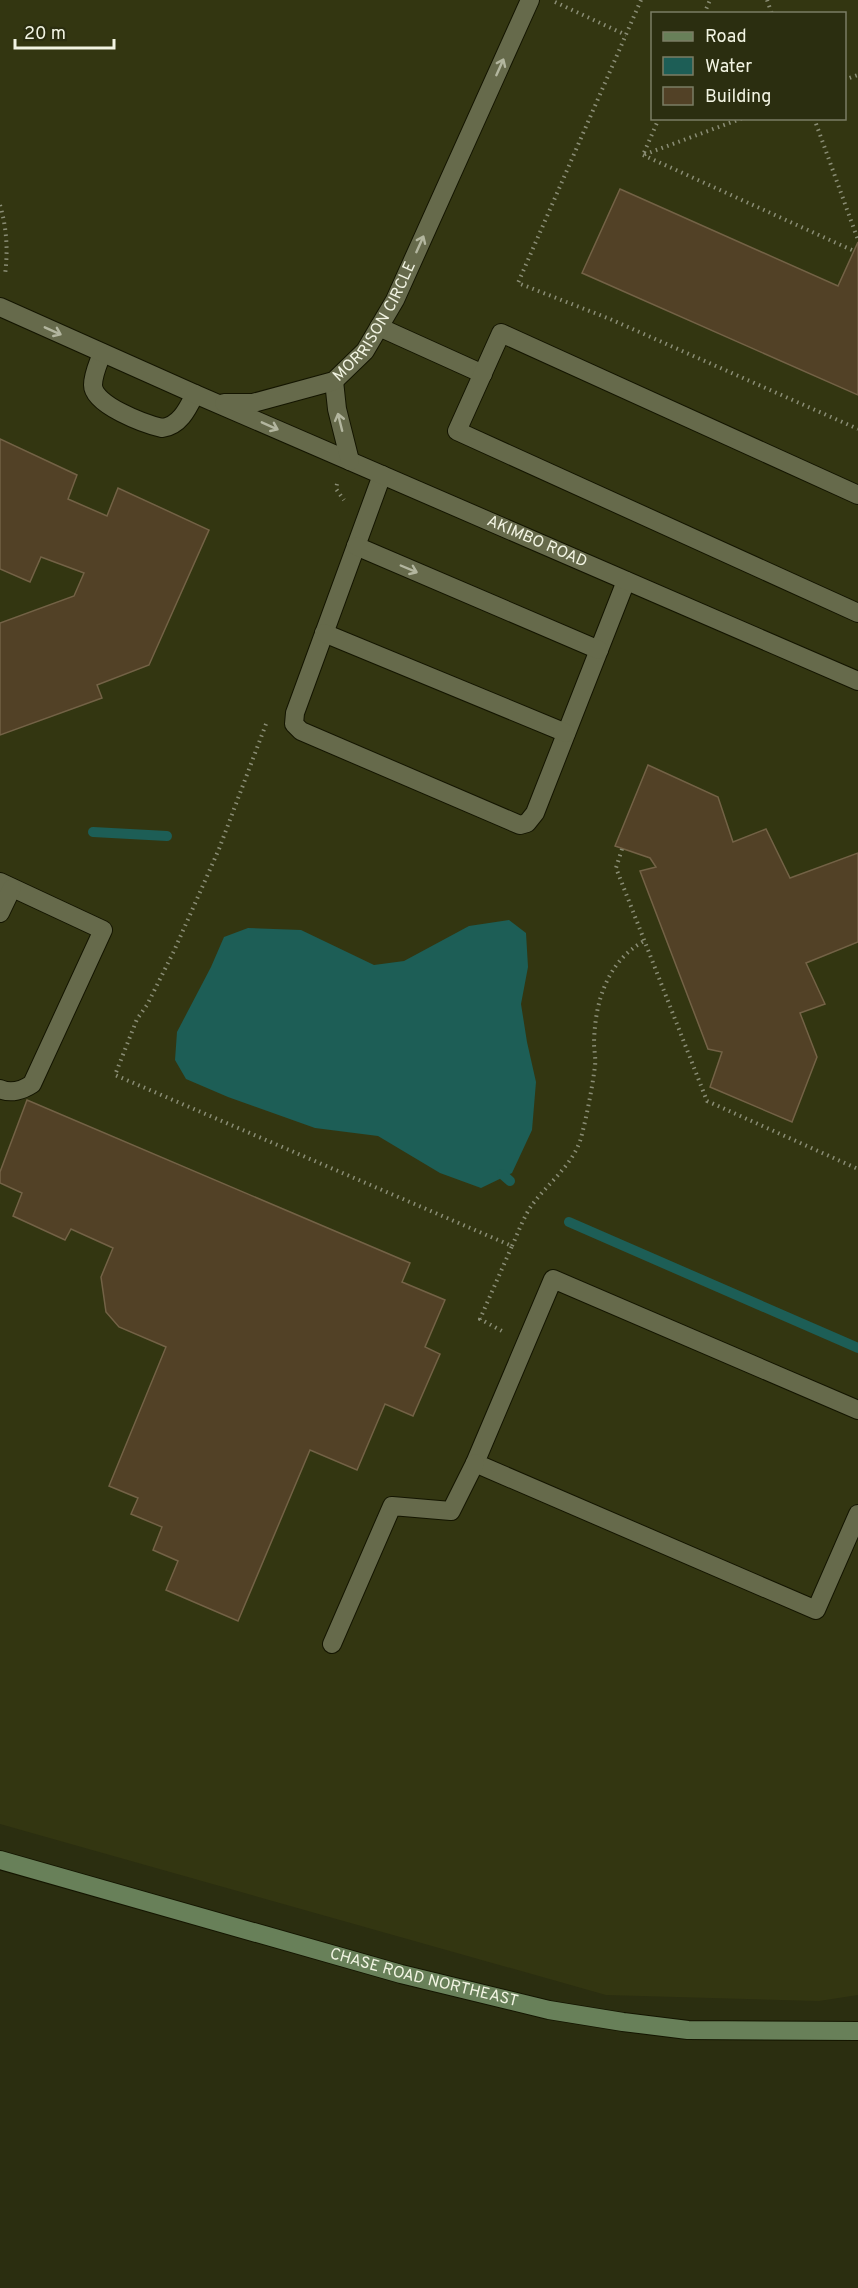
<svg xmlns="http://www.w3.org/2000/svg" width="858" height="2288" font-family="Overpass,sans-serif">
  <style>
    .built { fill: #333611; fill-rule: evenodd }
    .water { fill: #1d5e56 }
    .lines { fill: none; stroke-linecap: round; stroke-linejoin: round }
    .stream { stroke: #1d5e56; stroke-width: 10 }
    .building { fill: #524126; stroke: #736246; stroke-width: 1.5 }
    .lane-casing { stroke: #141500; stroke-width: 20 }
    .street-casing { stroke: #141500; stroke-width: 20 }
    .secondary-casing { stroke: #141500; stroke-width: 20 }
    .path { stroke: #8a8d75; stroke-width: 4; stroke-dasharray: 1.5 4.5; stroke-linecap: butt }
    .lane { stroke: #666a4b; stroke-width: 18 }
    .street { stroke: #666a4b; stroke-width: 18 }
    .secondary { stroke: #688059; stroke-width: 18 }
    .oneway { stroke: #b3b69f }
    .labels { text-anchor: middle; dominant-baseline: central; stroke-width: 4.5; stroke-linejoin: round; paint-order: stroke }
    .street-label { font-size: 16px; fill: #f2f4e3; stroke: #2b2e10 }
  </style>
  <rect width="100%" height="100%" fill="#2b2e10"/>
  <!-- built -->
  <path class="built" d="M0,0H858V1995L819,2001L606,1995L0,1824ZM652,14H844V118H652Z"/>
  <!-- water -->
  <polygon class="water" points="509,920 526,933 528,967 521,1004 527,1042 536,1082 532,1130 512,1173 481,1188 440,1173 378,1136 315,1128 228,1097 186,1079 175,1060 177,1032 211,967 224,937 248,928 301,930 374,965 404,961 469,926"/>
  <g class="lines">
    <!-- stream -->
    <g class="stream">
      <polyline points="93,832 167,836"/>
      <polyline points="502,1174 510,1181"/>
      <polyline points="569,1222 858,1348"/>
    </g>
  </g>
  <!-- building -->
  <g class="building">
    <polygon points="620,189 838,286 858,242 858,395 582,273"/>
    <polygon points="0,439 77,475 68,499 107,516 118,488 209,530 149,665 97,685 102,698 0,735 0,623 74,596 84,573 41,557 30,582 0,569"/>
    <polygon points="648,765 718,797 733,842 766,829 790,878 858,853 858,942 806,963 825,1004 800,1013 817,1057 792,1122 710,1087 722,1052 708,1049 640,871 656,867 650,858 615,846"/>
    <polygon points="27,1100 410,1263 402,1282 445,1300 425,1347 440,1354 413,1416 385,1404 357,1470 310,1450 238,1621 166,1590 178,1561 153,1550 162,1527 131,1514 138,1498 109,1486 166,1347 119,1327 106,1312 101,1277 113,1248 71,1229 65,1240 13,1216 22,1193 0,1183 0,1172"/>
  </g>
  <g class="lines">
    <!-- lane casing -->
    <g class="lane-casing">
      <g id="lane">
        <polyline points="379,327 483,374"/>
        <path d="M102,353C99,362 93,374 93,385C93,405 145,424 162,428C180,426 188,408 195,394"/>
        <polyline points="382,475 295,713 294,724 301,731 520,825 527,823 535,813 626,581"/>
        <polyline points="858,495 501,333 457,431 858,613"/>
        <polyline points="356,546 599,650"/>
        <polyline points="324,633 566,733"/>
        <path d="M0,882L103,930L32,1084C23,1090 11,1094 0,1089"/>
        <polyline points="0,913 12,888"/>
        <polyline points="858,1410 553,1279 475,1463 816,1610 858,1514"/>
        <polyline points="332,1644 392,1506 451,1511 475,1463"/>
      </g>
    </g>
    <!-- street casing -->
    <g class="street-casing">
      <g id="street">
        <path id="s1" d="M0,307L195,394L858,681"/>
        <polyline points="334,381 337,409 350,461"/>
        <path id="s2" d="M224,403H253L334,381L365,351L395,300L530,0"/>
      </g>
    </g>
    <!-- secondary casing -->
    <g class="secondary-casing">
      <g id="secondary">
        <path id="s3" d="M0,1860L401,1974L549,2010L623,2022L688,2030L858,2031"/>
      </g>
    </g>
    <!-- path -->
    <g class="path">
      <polyline points="641,0 518,283 610,319 858,429"/>
      <polyline points="767,0 772,14"/>
      <polyline points="555,2 626,35"/>
      <polyline points="704,14 710,0"/>
      <polyline points="844,80 858,75"/>
      <polyline points="659,118 643,155 743,118"/>
      <polyline points="814,118 858,240"/>
      <polyline points="643,155 854,251"/>
      <path d="M0,205C7,229 8,251 5,275"/>
      <polyline points="337,484 336,489 344,500"/>
      <polyline points="266,724 219,849 174,951 147,1005 137,1019 115,1075 512,1246 480,1319 502,1331"/>
      <polyline points="622,849 616,868 707,1101 858,1169"/>
      <path d="M512,1246C518,1233 524,1216 532,1205C548,1183 573,1165 581,1138C587,1115 592,1089 595,1066C596,1058 594,1050 594,1043C595,1001 607,962 644,941"/>
    </g>
    <!-- lane -->
    <use href="#lane" class="lane"/>
    <!-- street -->
    <use href="#street" class="street"/>
    <!-- secondary -->
    <use href="#secondary" class="secondary"/>
  </g>
  <!-- one-way arrows -->
  <defs><path id="oneway-shaft" d="M-6 0H5M1.5-3L5.5 0L1.5 3" fill="none" stroke-width="1.6" stroke-linecap="round" stroke-linejoin="round" transform="scale(1.5)"/></defs>
  <g class="oneway">
    <use href="#oneway-shaft" transform="translate(500 67) rotate(-66)"/>
    <use href="#oneway-shaft" transform="translate(420 244) rotate(-66)"/>
    <use href="#oneway-shaft" transform="translate(53 331) rotate(24)"/>
    <use href="#oneway-shaft" transform="translate(340 422) rotate(-104)"/>
    <use href="#oneway-shaft" transform="translate(270 426) rotate(24)"/>
    <use href="#oneway-shaft" transform="translate(409 569) rotate(23)"/>
  </g>
  <g class="labels">
    <!-- street labels -->
    <g class="street-label">
      <text stroke="none"><textPath href="#s2" startOffset="186">MORRISON CIRCLE</textPath></text>
      <text stroke="none"><textPath href="#s1" startOffset="586">AKIMBO ROAD</textPath></text>
      <text stroke="none"><textPath href="#s3" startOffset="440">CHASE ROAD NORTHEAST</textPath></text>
    </g>
  </g>
  <!-- legend -->
  <rect x="651" y="12" width="195" height="108" fill="#2b2e10" stroke="#7b7d64" stroke-width="1.5"/>
  <rect x="663" y="32" width="30" height="9" fill="#688059" stroke="#7b7d64" stroke-width="1.5"/>
  <text x="705" y="42" font-size="18" fill="#f2f4e3">Road</text>
  <rect x="663" y="57" width="30" height="18" fill="#1d5e56" stroke="#7b7d64" stroke-width="1.5"/>
  <text x="705" y="72" font-size="18" fill="#f2f4e3">Water</text>
  <rect x="663" y="87" width="30" height="18" fill="#524126" stroke="#7b7d64" stroke-width="1.5"/>
  <text x="705" y="102" font-size="18" fill="#f2f4e3">Building</text>
  <!-- scale -->
  <path d="M15 39v9h99v-9" fill="none" stroke="#f2f4e3" stroke-width="3"/>
  <text x="24" y="39" font-size="18" fill="#f2f4e3" stroke="#2b2e10" stroke-width="4.5" paint-order="stroke">20 m</text>
</svg>
